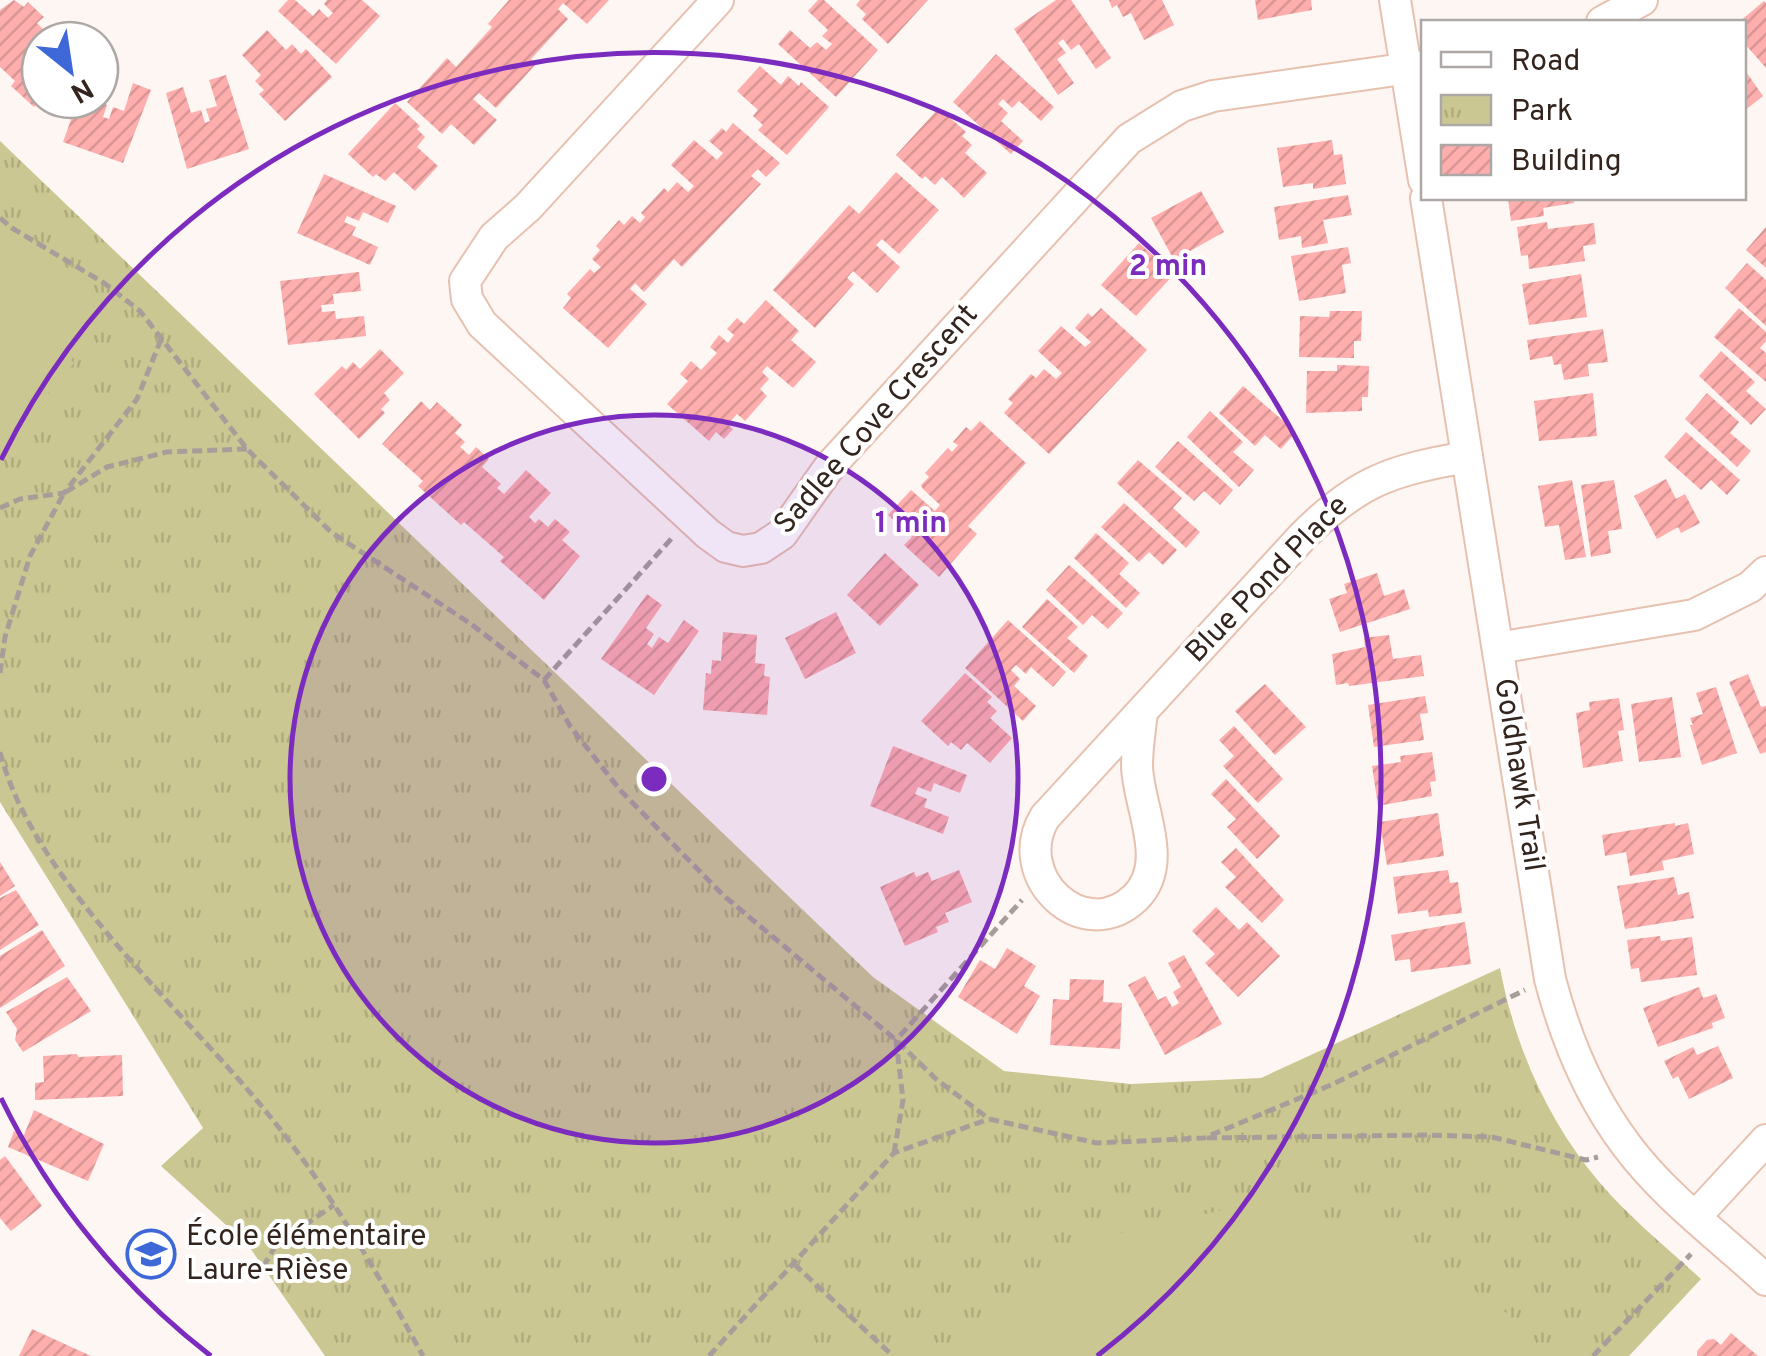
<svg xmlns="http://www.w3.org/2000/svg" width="1766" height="1356" font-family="Overpass,sans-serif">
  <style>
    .park { fill: url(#park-tufts) }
    .garden { fill: #cbc792 }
    .building { fill: url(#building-hatch) }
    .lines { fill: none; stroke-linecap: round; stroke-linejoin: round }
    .minor-casing { stroke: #e7c1af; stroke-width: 34 }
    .path { stroke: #a89e99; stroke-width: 5; stroke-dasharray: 10 5; stroke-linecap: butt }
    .minor { stroke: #fff; stroke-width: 30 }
    .ring { fill: none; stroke: #7b2cbf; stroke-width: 5 }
    .labels { text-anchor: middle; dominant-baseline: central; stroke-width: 8; stroke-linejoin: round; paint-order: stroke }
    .street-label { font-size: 30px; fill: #33251e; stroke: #fff }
    .poi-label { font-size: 30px; fill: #33251e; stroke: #fff; text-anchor: start }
    .centre { fill: #7b2cbf; stroke: #fff; stroke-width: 5 }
    .ring-label { font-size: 30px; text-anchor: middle; font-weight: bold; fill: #7b2cbf; stroke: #fff; stroke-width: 8; stroke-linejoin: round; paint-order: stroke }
  </style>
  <defs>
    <pattern id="park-tufts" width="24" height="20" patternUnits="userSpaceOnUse" patternTransform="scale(2.5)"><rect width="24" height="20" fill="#cbc792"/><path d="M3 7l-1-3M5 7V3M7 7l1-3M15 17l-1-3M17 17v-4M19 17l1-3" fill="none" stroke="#afab7d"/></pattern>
    <pattern id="building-hatch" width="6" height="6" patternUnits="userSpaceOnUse" patternTransform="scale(2.5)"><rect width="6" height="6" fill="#fdaead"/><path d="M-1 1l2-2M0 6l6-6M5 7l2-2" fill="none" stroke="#d99694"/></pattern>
  </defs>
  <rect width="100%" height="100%" fill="#fef6f3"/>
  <!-- park -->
  <path class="park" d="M0,141L873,977L1004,1071L1131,1084L1261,1078L1500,968C1515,1047 1548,1122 1600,1183C1630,1218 1667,1248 1701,1279L1629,1356H325L248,1245L161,1166L203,1128L0,802Z"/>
  <!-- garden -->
  <g class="garden">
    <polygon points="0,239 92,318 89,340 71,360 74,363 0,447"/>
    <polygon points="1254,1203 1396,1235 1511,1316 1478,1356 990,1356 971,1337 1090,1240"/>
  </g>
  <!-- building -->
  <g class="building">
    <polygon points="14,0 24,7 28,2 44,17 37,23 54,40 40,40 40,101 34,107 11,86 15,81 0,67 0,10"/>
    <polygon points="288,0 295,0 313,16 319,9 328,18 333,13 324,4 327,0 362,0 380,16 336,64 278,11"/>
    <polygon points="509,0 609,0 587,24 563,3 558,9 568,19 531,59 536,64 496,108 479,93 473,99 497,120 474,145 451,124 442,134 407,102 447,58 456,67 492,27 488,24"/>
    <polygon points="818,0 824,0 878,50 836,97 778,44 790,30 810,48 817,42 826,50 832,44 822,36 828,30 808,11"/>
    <polygon points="860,0 928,0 888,44 862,19 866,14 856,5"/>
    <polygon points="1056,0 1071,0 1111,58 1096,69 1079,44 1071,50 1063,39 1058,43 1066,53 1057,59 1074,83 1058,95 1014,29"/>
    <polygon points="1109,0 1162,0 1174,25 1144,40 1131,13 1123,17 1117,5 1112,8"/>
    <polygon points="1255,0 1311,0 1312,10 1258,20"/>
    <polygon points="1764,1 1766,3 1766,68 1744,43 1744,22 1739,22"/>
    <polygon points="267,30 286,50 292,44 301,54 306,49 332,77 285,121 259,94 264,90 255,81 261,75 242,55"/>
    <polygon points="996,54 1054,107 1041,121 1019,101 1012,108 1003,99 998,104 1008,113 1001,121 1023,141 1011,154 953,102"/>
    <polygon points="760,66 781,85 788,76 799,86 801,82 829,107 787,155 758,130 763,125 753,116 758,110 737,91"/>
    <polygon points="1744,69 1763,96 1744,111"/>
    <polygon points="226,75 249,149 187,169 166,93 183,87 191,113 201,110 205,123 210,121 206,109 217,106 209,80"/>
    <polygon points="133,83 151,90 123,163 63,142 78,100 99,100 107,105 103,117 109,119 113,107 124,111"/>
    <polygon points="395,103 420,126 417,129 425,137 417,147 438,166 415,191 394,172 385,181 376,174 373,177 348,154"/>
    <polygon points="939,108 966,132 962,136 972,145 965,153 987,173 964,198 942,177 935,185 925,176 922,179 896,155"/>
    <polygon points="733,123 780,163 766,177 758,169 751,176 761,184 682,267 674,259 644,292 635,283 630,289 647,304 608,348 563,308 571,298 567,294 590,269 594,273 601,267 592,259 600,250 596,246 619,220 624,225 632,216 640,223 645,217 641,213 664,188 668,192 677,182 688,192 694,186 671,165 694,140 717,160 723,153 709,141 722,128 726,132"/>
    <polygon points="1332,140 1334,155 1342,154 1346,184 1313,189 1313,183 1283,187 1277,148"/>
    <polygon points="896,172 939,210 899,254 882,239 876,245 900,267 877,293 853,271 847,278 854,284 815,328 773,290 849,205 859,214"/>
    <polygon points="324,174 396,206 388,223 363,212 359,221 347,216 344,222 356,227 352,235 378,247 370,265 297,233"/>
    <polygon points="1201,191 1224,232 1174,260 1151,218"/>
    <polygon points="1348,195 1352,215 1323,220 1328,243 1302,248 1301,236 1279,240 1274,207"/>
    <polygon points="1508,198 1573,198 1574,203 1543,208 1544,216 1511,221"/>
    <polygon points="1547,222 1548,229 1594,223 1596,244 1583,246 1585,261 1529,269 1528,255 1521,256 1517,227"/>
    <polygon points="1766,227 1766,268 1746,250"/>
    <polygon points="1139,243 1174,274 1136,316 1101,285"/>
    <polygon points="1348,247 1351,263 1342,265 1346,293 1299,301 1291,256"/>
    <polygon points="1747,263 1766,280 1766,326 1725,288"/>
    <polygon points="359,272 361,291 333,294 334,304 321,305 322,312 335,311 336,319 364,316 366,336 288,345 280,281"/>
    <polygon points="1581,274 1587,317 1529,325 1522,284"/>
    <polygon points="766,300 799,331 791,340 816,362 793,388 767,366 762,372 769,379 760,389 767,396 745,421 737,414 730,422 725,422 733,429 724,439 716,432 709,441 667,404 688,381 680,374 691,361 701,370 717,353 710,347 719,335 728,343 734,335 727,329 737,318 744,324"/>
    <polygon points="1101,308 1147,350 1049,454 1004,413 1013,403 1008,399 1031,374 1036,378 1044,369 1056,379 1062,373 1038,351 1061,326 1085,347 1091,342 1075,328 1088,313 1092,317"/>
    <polygon points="1739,308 1766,332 1766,341 1760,348 1766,353 1766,382 1714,337"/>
    <polygon points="1330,311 1362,311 1361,341 1354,341 1354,358 1299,357 1300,316 1329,317"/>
    <polygon points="1603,329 1608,362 1588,364 1589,376 1564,380 1561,364 1554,365 1552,356 1530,360 1527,340"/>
    <polygon points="380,349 404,373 384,393 390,400 381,409 385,413 359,439 314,394 342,366 346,370 353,362 360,369"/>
    <polygon points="1721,351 1755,382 1746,391 1766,409 1751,425 1699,376"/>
    <polygon points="1337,365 1369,366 1368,397 1362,397 1362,411 1306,413 1307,371 1337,371"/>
    <polygon points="1243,386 1296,432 1281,449 1265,435 1255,446 1219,413"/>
    <polygon points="1593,393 1597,436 1539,441 1534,401"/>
    <polygon points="1707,393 1739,422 1730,433 1751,451 1737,467 1685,419"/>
    <polygon points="421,401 430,410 437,402 462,425 455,433 465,442 460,447 469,455 476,447 489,459 482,467 501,484 497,488 504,494 526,470 551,493 529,517 535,523 539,519 548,527 555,519 570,532 562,540 580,556 544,600 500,561 504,557 464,522 461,525 418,486 423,481 382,444"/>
    <polygon points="1210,411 1243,442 1233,452 1254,470 1239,487 1187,437"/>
    <polygon points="980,421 1026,463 968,526 977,534 939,577 904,545 912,537 888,515 911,490 935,511 940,505 923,489 921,485 929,477 925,473 948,448 952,452 958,445 953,442 966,427 971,431"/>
    <polygon points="1686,432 1740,480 1727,495 1711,480 1701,490 1664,457"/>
    <polygon points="1178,441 1233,490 1220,505 1204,491 1194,501 1155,467"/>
    <polygon points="1138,460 1182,498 1173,508 1200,532 1186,548 1117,483"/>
    <polygon points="1666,479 1676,499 1685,494 1700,523 1681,533 1678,527 1657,539 1634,496"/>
    <polygon points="1572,480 1586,557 1565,560 1559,525 1545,527 1538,486"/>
    <polygon points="1614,480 1622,529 1608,531 1611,553 1591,557 1581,485"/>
    <polygon points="1124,503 1177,550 1163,565 1149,552 1139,562 1101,527"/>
    <polygon points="1096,533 1129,563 1119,574 1140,593 1126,608 1074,558"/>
    <polygon points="885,553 919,585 880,626 847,595"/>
    <polygon points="1069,565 1123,613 1108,629 1092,615 1083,625 1046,590"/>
    <polygon points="1377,573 1384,596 1404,589 1410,609 1340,632 1329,599 1347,593 1344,584"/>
    <polygon points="647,594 662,605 646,628 654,634 647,644 652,648 659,637 668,643 684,620 699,631 654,695 601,659"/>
    <polygon points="1047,599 1078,627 1067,638 1088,656 1074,673 1022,627"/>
    <polygon points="836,612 856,653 805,679 785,638"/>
    <polygon points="1008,620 1066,672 1053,687 1031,667 1026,674 1016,665 1011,670 1020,679 1014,686 1036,706 1023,721 965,668"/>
    <polygon points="723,632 757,635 755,663 765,664 764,676 770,677 767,715 703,710 706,673 711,674 712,660 721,661"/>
    <polygon points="1389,635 1393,659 1421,655 1424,676 1349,686 1348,683 1336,685 1332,654 1365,647 1364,638"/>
    <polygon points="965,673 992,697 987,702 997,711 990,718 1012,738 990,763 967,743 961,750 951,742 948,746 921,721"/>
    <polygon points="1748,674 1761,707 1766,706 1766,752 1760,754 1729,682"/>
    <polygon points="1265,684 1306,727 1275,755 1235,711"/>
    <polygon points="1716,687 1737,753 1702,765 1690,725 1693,725 1690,718 1703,714 1696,693"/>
    <polygon points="1425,696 1428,713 1420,714 1424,740 1374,747 1368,705"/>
    <polygon points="1672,697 1681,757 1639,762 1631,704"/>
    <polygon points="1619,698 1624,730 1618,731 1623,761 1583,768 1576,713 1590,710 1589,702"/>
    <polygon points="1234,726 1283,779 1258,803 1223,766 1234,756 1219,740"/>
    <polygon points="893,746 967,775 960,793 934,783 931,792 918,787 915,794 927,799 924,807 949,817 943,834 870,806"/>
    <polygon points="1432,752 1436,781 1430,782 1432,796 1378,806 1372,766 1401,762 1400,756"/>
    <polygon points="1226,779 1280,836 1257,859 1227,827 1236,819 1211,794"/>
    <polygon points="1438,813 1444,856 1387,865 1380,822"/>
    <polygon points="1675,823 1675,826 1688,823 1694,854 1662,861 1664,870 1630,876 1626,852 1605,856 1602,835"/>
    <polygon points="1236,848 1284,900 1262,923 1225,887 1236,877 1221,862"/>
    <polygon points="0,862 15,886 0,896"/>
    <polygon points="959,870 972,902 945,913 949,922 936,927 938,932 905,946 880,887 914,872 916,877 928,872 932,881"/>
    <polygon points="1448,870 1450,883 1458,882 1462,913 1429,917 1428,910 1398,914 1393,877"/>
    <polygon points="1674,877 1678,895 1689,892 1694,918 1625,929 1617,886"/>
    <polygon points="16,890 39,925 0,950 0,898"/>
    <polygon points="1216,907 1239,930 1247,922 1280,956 1238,997 1205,963 1215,954 1192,931"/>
    <polygon points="1465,922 1471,964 1411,972 1410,959 1395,961 1391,935"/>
    <polygon points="42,930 65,966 0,1008 0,956"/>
    <polygon points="1660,936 1661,941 1692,937 1697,975 1641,982 1639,968 1631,969 1627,940"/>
    <polygon points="1007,948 1036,966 1024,986 1040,996 1017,1034 958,997 980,960 995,969"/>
    <polygon points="1184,955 1222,1024 1165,1055 1128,985 1145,976 1158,1000 1166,996 1172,1007 1179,1003 1173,992 1181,987 1168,963"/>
    <polygon points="67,977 91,1011 23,1052 15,1040 17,1029 6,1012"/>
    <polygon points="1070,979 1104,980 1103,1002 1122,1003 1120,1049 1050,1045 1053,999 1069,1000"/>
    <polygon points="1699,987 1703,998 1716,994 1725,1018 1712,1023 1713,1028 1658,1047 1643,1008"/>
    <polygon points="1718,1046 1733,1078 1689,1099 1678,1076 1673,1079 1664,1061 1693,1047 1697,1055"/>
    <polygon points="77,1054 78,1057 122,1055 123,1096 35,1100 35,1083 44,1082 43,1056"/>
    <polygon points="34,1110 104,1144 88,1181 8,1147 14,1131 24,1135"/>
    <polygon points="5,1156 42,1206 11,1231 0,1218 0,1160"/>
    <polygon points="32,1329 91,1356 19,1356"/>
    <polygon points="1731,1333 1758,1356 1697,1356 1697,1351 1707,1340 1714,1339 1721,1345"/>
  </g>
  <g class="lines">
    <!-- minor casing -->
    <g class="minor-casing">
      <g id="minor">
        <polyline points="718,0 528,207 494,237 465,281 467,299 482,324 708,534 726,547 743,551 761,548 782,534 830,466 1129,139 1182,106 1213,96 1424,66"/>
        <polyline points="1395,0 1424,180"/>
        <polyline points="1602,22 1642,0"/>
        <path d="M1426,198L1550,979C1566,1040 1589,1096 1627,1146C1665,1197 1720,1237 1766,1280"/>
        <polyline points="1498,648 1694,615 1750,587 1766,572"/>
        <path d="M1142,712C1140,730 1137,748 1137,766C1138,807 1171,863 1135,898C1083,947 1009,876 1045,817L1302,537C1357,481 1392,470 1467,457"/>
        <polyline points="1696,1216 1766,1140"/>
      </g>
    </g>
    <!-- path -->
    <g class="path">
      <polyline points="0,218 12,228 104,283 140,311 247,449 331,532 471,624 544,680 570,726 620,790 723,895 896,1040 937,1080 989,1119 1097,1143 1204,1138 1331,1085 1525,990"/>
      <polyline points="0,508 20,499 64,493 137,399 162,337"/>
      <polyline points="0,673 5,637 30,556 64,493 107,467 167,452 247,449"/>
      <polyline points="544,680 672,538"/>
      <path d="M0,752C33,881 184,1010 268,1114C329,1189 377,1272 423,1356"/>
      <polyline points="1207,1138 1427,1135 1492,1137 1586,1160 1598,1157"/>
      <polyline points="894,1153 903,1100 896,1040 1022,900"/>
      <polyline points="794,1264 893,1356"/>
      <polyline points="263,1267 276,1245 334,1205"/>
      <polyline points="709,1356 894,1153 989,1119"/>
      <polyline points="1593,1356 1691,1254"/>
    </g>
    <!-- minor -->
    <use href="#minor" class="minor"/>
  </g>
  <!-- distance rings -->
  <circle cx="654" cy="779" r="364" fill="#7b2cbf" fill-opacity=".12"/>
  <g class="ring">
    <circle cx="654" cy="779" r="364"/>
    <path d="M211 1356A727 727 0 0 1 1 1098M1 460A727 727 0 1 1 1097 1356"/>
  </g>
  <!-- icons -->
  <defs>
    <g id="school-ring" transform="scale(2.5)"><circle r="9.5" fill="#fff" stroke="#3e67d8" stroke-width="1.5"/><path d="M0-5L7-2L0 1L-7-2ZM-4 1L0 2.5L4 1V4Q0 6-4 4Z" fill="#3e67d8"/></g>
  </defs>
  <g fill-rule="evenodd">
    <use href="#school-ring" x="151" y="1254"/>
  </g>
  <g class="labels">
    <!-- street labels -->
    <g class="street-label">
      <text transform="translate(877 420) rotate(-49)">Sadlee Cove Crescent</text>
      <text transform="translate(1268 580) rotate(-46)">Blue Pond Place</text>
      <text transform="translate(1518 775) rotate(81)">Goldhawk Trail</text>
    </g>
    <!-- poi labels -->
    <g class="poi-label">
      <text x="186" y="1237">École élémentaire<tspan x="186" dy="34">Laure-Rièse</tspan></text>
    </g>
  </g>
  <circle cx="654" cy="779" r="15" class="centre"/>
  <g class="ring-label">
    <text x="1168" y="275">2 min</text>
    <text x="911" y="532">1 min</text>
  </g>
  <!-- legend -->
  <rect x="1421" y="20" width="325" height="180" fill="#ffffff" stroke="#ada8a5" stroke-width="2.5"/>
  <rect x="1441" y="52" width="50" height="15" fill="#ffffff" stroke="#ada8a5" stroke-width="2.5"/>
  <text x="1511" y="70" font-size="30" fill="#33251e">Road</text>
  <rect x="1441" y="95" width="50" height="30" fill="url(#park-tufts)" stroke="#ada8a5" stroke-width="2.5"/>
  <text x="1511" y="120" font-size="30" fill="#33251e">Park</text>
  <rect x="1441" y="145" width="50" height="30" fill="url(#building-hatch)" stroke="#ada8a5" stroke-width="2.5"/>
  <text x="1511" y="170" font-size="30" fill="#33251e">Building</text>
  <!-- north arrow -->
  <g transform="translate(70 70) rotate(150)"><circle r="48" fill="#ffffff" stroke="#ada8a5" stroke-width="2.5"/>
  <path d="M0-8L18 38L0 25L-18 38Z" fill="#3e67d8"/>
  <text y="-15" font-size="28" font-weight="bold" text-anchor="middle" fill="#33251e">N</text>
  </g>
</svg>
